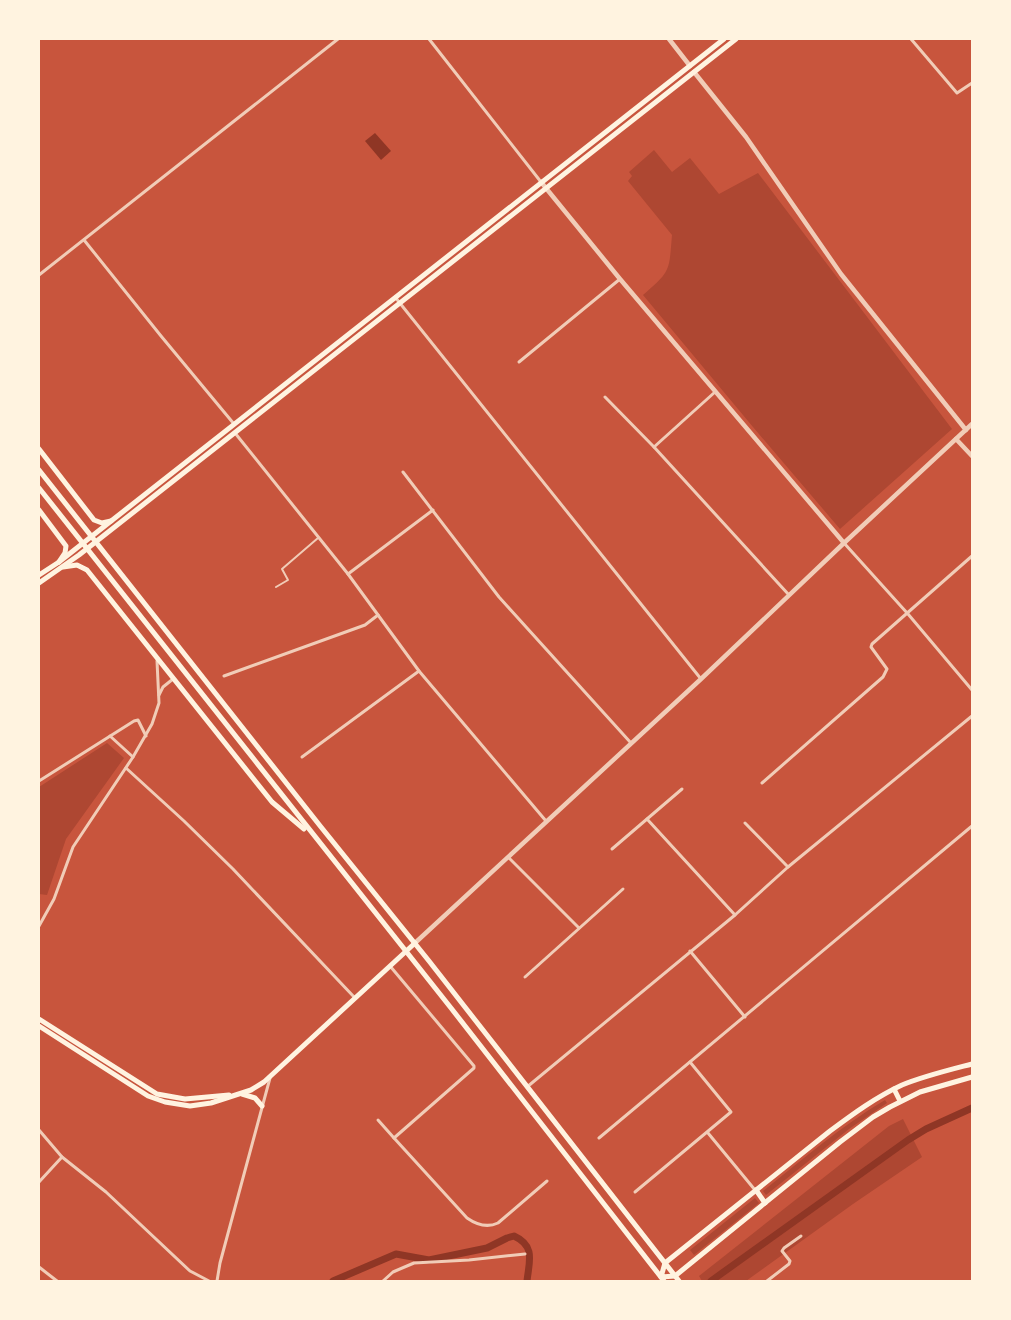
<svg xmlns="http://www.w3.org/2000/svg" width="1011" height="1320" font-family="Bitter,serif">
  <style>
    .green { fill: #ae4732 }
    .water { fill: #8f3625 }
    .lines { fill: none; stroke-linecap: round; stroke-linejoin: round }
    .canal { stroke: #8f3625; stroke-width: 7 }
    .service { stroke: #f1ccb7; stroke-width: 2 }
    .minor { stroke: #f1ccb7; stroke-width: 3 }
    .tertiary { stroke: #f1ccb7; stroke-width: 4.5 }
    .secondary { stroke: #fff3e0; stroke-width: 5 }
    .primary { stroke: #fff3e0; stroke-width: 5 }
  </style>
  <rect width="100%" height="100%" fill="#c8553d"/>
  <!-- green -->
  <g class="green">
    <path d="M654,150L672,172L690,158L719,194L758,173L952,429L840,529L753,427L643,295C671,271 669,271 672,235L628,181L632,176L629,172Z"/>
    <polygon points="107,743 124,758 66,839 47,895 39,894 39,787"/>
    <path d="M885,1100L887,1103L849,1129L766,1195L763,1191C803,1159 841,1126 885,1100Z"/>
    <polygon points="903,1119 922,1157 853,1204 746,1281 702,1281 699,1276 889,1126"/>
    <polygon points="755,1198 759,1203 694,1255 690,1250"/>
  </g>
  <!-- water -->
  <polygon class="water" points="375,133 391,151 381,160 365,141"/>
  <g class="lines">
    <!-- canal -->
    <g class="canal">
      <path d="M333,1281L396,1254L429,1260L487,1248L507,1238L514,1236C536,1246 529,1262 527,1281"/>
      <polyline points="711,1281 908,1140 926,1129 972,1108"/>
    </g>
    <!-- service -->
    <polyline class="service" points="276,587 288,580 282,569 318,538"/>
    <!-- minor -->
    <g class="minor">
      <polyline points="429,39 541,182"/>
      <polyline points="911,39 957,93 972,83"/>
      <polyline points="84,240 161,336 234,424"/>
      <polyline points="39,275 338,39"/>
      <polyline points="395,297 701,679"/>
      <polyline points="519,362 620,279"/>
      <polyline points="605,397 654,447 789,595"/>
      <polyline points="235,433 348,574 419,671 546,821"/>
      <polyline points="654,447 715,392"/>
      <polyline points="403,472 499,597 631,743"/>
      <polyline points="844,543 908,614 972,690"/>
      <polyline points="348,574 433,510"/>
      <polyline points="224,676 365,625 378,615"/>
      <polyline points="159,695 163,687 173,679"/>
      <polyline points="110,736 133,757"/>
      <polyline points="302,757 419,671"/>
      <polyline points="126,768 184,821 233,869 355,998"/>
      <polyline points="39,781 134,721 138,720 146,736"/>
      <polyline points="762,783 883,677 887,669 871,647 872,644 972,556"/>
      <polyline points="647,819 735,915"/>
      <polyline points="745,823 788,867"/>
      <polyline points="612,849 682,789"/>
      <polyline points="508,857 579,928"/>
      <polyline points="39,926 54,899 73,847 133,757 152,724 159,703 157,661"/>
      <polyline points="690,951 745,1017"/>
      <path d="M390,966L474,1066V1068L394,1138L467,1218C477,1225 487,1228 498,1223L547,1181"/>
      <polyline points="525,977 623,889"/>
      <polyline points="527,1087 735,915 788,867 972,716"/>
      <polyline points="378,1120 394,1138"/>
      <polyline points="39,1130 62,1157 106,1192 190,1271 209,1281"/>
      <polyline points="708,1133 755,1190"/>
      <polyline points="599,1138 972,826"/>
      <polyline points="39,1182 62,1157"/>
      <polyline points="635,1192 731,1112 690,1062"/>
      <polyline points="39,1267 57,1281"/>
      <polyline points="217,1281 220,1263 270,1078"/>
      <polyline points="383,1281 393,1272 414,1263 469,1260 525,1254"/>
      <polyline points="767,1281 789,1264 790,1261 782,1251 784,1248 801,1236"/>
    </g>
    <!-- tertiary -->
    <g class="tertiary">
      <polyline points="669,39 690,66"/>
      <polyline points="694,72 746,137 841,274 966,430"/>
      <polyline points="541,182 620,279 844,543"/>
      <polyline points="956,439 972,456"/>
      <polyline points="415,943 701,679 844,543 972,424"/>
    </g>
    <!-- secondary -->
    <g class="secondary">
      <polyline points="39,575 59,562 724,39"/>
      <polyline points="39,583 79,555 736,39"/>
      <polyline points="39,1019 157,1094 185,1099 229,1095"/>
      <polyline points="39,1026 148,1096 165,1102 190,1106 211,1103 251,1090 264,1082 415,943"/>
      <path d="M972,1064C949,1070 924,1076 902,1085C876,1097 853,1114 830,1131L665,1263L661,1277L675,1276L840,1142L873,1117L890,1107L920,1092L972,1077"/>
      <polyline points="894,1089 900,1101"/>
      <polyline points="242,1094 255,1098 262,1106"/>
      <polyline points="756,1190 765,1203"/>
    </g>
    <!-- primary -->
    <g class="primary">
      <polyline points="39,449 94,520 102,523 111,521"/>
      <polyline points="39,470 321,827 429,961 679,1281"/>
      <polyline points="39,488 451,1008 664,1281"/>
      <polyline points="39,510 66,546 65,553 59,562"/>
      <polyline points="63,567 77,565 87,570 272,802 304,829"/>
    </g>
  </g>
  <!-- border -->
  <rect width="1011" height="1320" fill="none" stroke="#fff3e0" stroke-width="80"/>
</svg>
